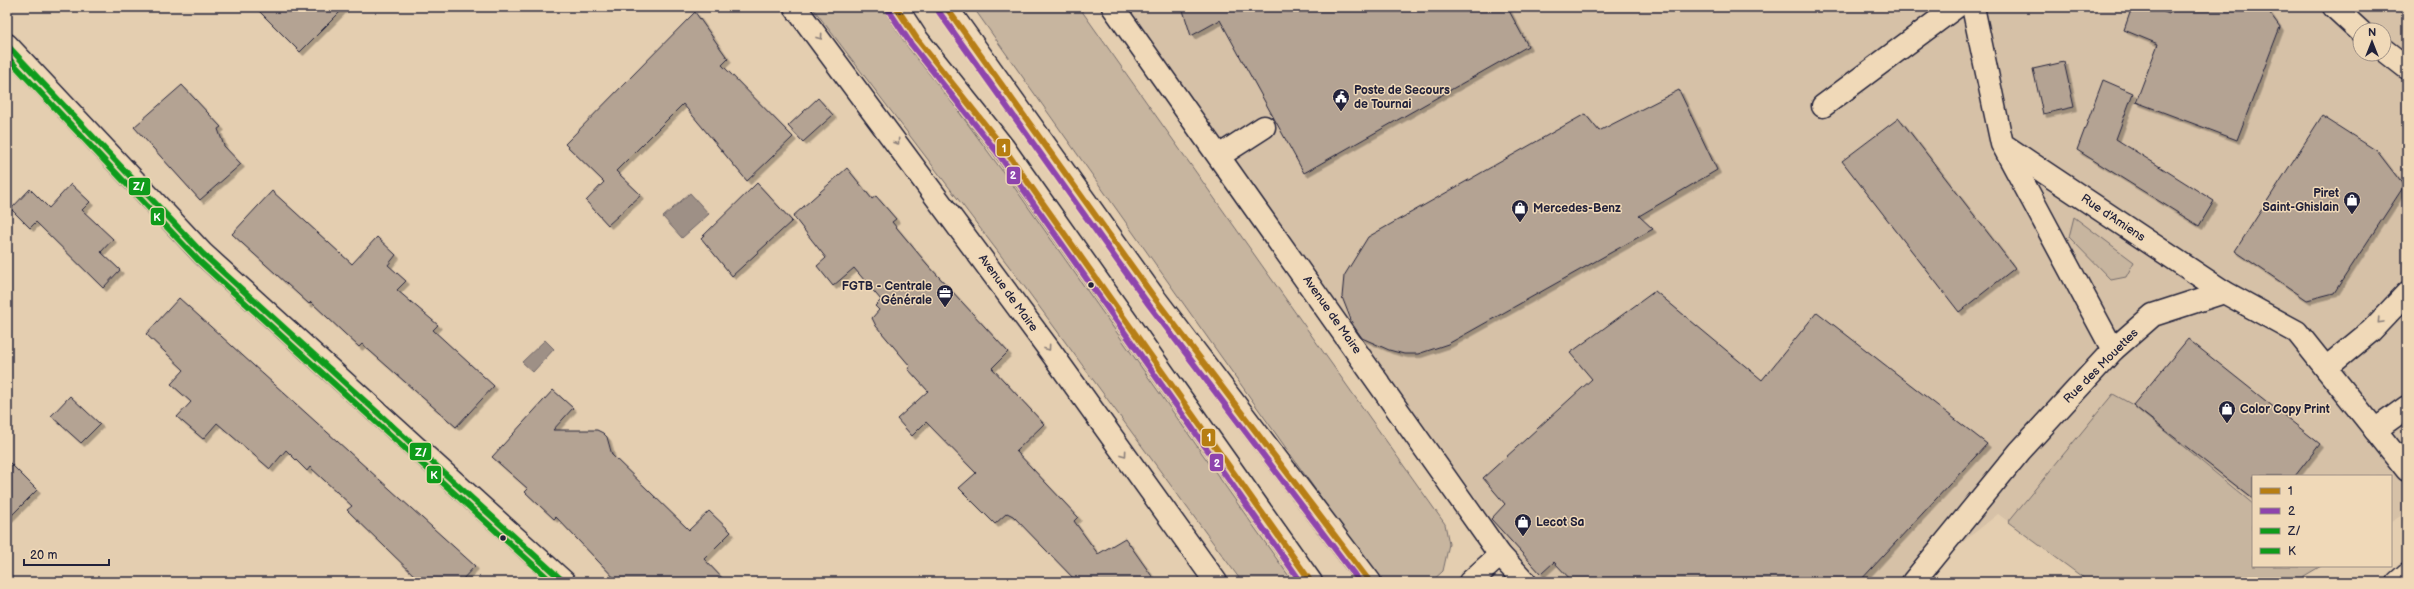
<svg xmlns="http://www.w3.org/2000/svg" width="2414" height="589" font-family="'Balsamiq Sans',sans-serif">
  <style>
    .built { fill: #d6c1a7; fill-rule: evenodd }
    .green { fill: #c7b59f; stroke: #746c6d }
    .water { fill: #9e9086; stroke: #6c6468 }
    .building { fill: #b4a393; stroke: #22223b; filter: url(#shadow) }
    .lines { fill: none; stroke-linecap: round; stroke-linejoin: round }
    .minor-casing { stroke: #22223b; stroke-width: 25 }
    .major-casing { stroke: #22223b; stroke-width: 25 }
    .minor { stroke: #f0d9b8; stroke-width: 22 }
    .major { stroke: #f0d9b8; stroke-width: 22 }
    .bus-1-casing { stroke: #f0d9b8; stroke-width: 9 }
    .bus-2-casing { stroke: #f0d9b8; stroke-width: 9 }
    .bus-3-casing { stroke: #f0d9b8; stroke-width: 9 }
    .bus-4-casing { stroke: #f0d9b8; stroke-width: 9 }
    .bus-1 { stroke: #b77e12; stroke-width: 6 }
    .bus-2 { stroke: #8e44ad; stroke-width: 6 }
    .bus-3 { stroke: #0f9c1b; stroke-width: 6 }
    .bus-4 { stroke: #0f9c1b; stroke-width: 6 }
    .oneway { stroke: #897e7a }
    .bus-dot { fill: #22223b; stroke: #f0d9b8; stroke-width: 1.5 }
    .labels { text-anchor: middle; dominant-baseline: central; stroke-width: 3; stroke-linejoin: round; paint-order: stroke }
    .poi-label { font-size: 12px; font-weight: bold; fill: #22223b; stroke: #f0d9b8; text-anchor: start }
    .street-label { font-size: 12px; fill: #22223b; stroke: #f0d9b8 }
    .line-badge { stroke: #f0d9b8; stroke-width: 1.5 }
    .badge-label { font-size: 11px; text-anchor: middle; font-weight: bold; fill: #fff }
  </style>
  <defs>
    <filter id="shadow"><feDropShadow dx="3.5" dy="3.5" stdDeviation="0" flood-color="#0004"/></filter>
  </defs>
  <rect width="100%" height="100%" fill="#e4ceb0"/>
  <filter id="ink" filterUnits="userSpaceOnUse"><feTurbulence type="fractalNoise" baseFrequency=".025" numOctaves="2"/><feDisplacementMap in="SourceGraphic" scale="8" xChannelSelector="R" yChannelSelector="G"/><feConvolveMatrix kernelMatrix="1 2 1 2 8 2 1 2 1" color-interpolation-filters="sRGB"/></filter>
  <g filter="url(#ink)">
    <!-- built -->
    <path class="built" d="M1128,7H2407V512L2391,522V476H2253V566H2321L2295,582H2089L1998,514L1913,582H1543L1509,546ZM2360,30H2384V54H2360Z"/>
    <!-- green -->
    <g class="green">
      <polygon points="812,7 882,7 1014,187 1293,582 1242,582 1024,286"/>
      <polygon points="973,7 1079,7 1445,524 1449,544 1443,571 1431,582 1381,582"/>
      <polygon points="2074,217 2134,262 2126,277 2111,280 2069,237"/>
      <polygon points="2113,394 2133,405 2253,504 2253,566 2321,566 2294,582 2089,582 2008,522"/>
    </g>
    <!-- water -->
    <g class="water">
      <polygon points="690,193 709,214 682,238 663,217"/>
      <polygon points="545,340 554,349 533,372 522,362"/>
    </g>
    <!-- building -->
    <g class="building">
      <polygon points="255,7 345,7 300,52"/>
      <polygon points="1182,7 1507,7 1528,46 1304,173 1220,20 1191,36"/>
      <polygon points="2132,7 2152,7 2169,14 2172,7 2262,7 2267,9 2280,27 2237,140 2136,102 2158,44 2124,30"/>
      <polygon points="695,12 728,59 722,65 793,137 747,181 683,104 616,171 641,195 608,225 586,201 604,182 565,144"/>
      <polygon points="2064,62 2074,107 2043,114 2033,69"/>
      <polygon points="2103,80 2133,93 2116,139 2214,201 2199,226 2077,150"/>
      <polygon points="182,85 221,127 218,129 224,146 241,164 200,200 134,127"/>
      <polygon points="1679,90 1717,170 1639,216 1653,229 1448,344 1418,354 1404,354 1389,350 1362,338 1353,325 1342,297 1344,276 1368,237 1585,114 1599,131"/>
      <polygon points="818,98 833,115 803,142 788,126"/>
      <polygon points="2322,116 2377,151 2404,186 2334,293 2307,300 2235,251"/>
      <polygon points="1899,118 2015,268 1959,312 1842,161"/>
      <polygon points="847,168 872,199 876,196 896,219 892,222 927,264 1008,352 992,368 1044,424 1016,451 1078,517 1074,521 1098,554 1125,538 1156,582 1077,582 1013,516 1007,513 995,524 959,488 976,473 926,422 912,436 897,419 928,391 908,369 910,366 876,326 872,318 879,310 875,306 881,300 854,268 833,286 817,266 826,258 793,216"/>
      <polygon points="757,183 792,221 732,276 701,238"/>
      <polygon points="71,184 90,202 82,210 113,239 101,252 120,270 103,288 36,222 30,228 11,209 30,189 49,208"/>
      <polygon points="272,191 352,264 377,237 396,255 388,265 406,281 397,290 438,325 433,330 494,386 456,427 362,344 359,347 311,302 309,304 232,234"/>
      <polygon points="1655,291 1762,380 1817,312 1987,444 1859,582 1573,582 1554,562 1541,574 1491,519 1505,504 1483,478 1592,379 1570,353"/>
      <polygon points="179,298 475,566 460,582 421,582 347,510 352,506 310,467 307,471 286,450 270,469 217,423 203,439 177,417 191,402 171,384 184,370 146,334"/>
      <polygon points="2188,339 2320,444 2295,476 2253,476 2253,499 2133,405"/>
      <polygon points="553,390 573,408 553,430 597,430 603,433 607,437 612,455 689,530 709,511 731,532 704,559 726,582 618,582 556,517 554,519 525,492 528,489 492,457"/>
      <polygon points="70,396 100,424 81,443 51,416"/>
      <polygon points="7,460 37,490 7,520"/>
    </g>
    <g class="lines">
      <!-- minor casing -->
      <g class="minor-casing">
        <g id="minor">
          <polyline points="795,7 1048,348 1216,582"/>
          <polyline points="1113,7 1500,555 1525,582"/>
          <polyline points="1973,7 2002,144 2224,292"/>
          <polyline points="2334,7 2360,31"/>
          <polyline points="7,45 203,254 564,582"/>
          <polyline points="2384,50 2407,68"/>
          <polyline points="1823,106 1956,7"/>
          <polyline points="2004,147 2113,350"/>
          <polyline points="1219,156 1264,127"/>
          <polyline points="2326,368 2371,331 2407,293"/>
          <polyline points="2375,430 2407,407"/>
          <polyline points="1470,582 1500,555"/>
          <polyline points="1913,582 2020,451 2113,350 2153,315 2224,292 2297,332 2407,470"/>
          <polyline points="2398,582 2407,574"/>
        </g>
      </g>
      <!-- major casing -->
      <g class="major-casing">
        <g id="major">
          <polyline points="896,7 917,39 1003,147 1311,582"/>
          <polyline points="946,7 1156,300 1370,582"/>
        </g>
      </g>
      <!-- minor -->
      <use href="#minor" class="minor"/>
      <!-- major -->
      <use href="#major" class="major"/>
      <!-- bus-1 casing -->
      <g class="bus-1-casing">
        <g id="bus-1">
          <polyline points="896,7 917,39 1003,147 1311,582"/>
          <polyline points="946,7 1156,300 1370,582"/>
        </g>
      </g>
      <!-- bus-2 casing -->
      <g class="bus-2-casing">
        <g id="bus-2">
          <polyline points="889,11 911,44 997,152 1301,582"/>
          <polyline points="939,12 1149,305 1360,582"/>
        </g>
      </g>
      <!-- bus-3 casing -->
      <g class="bus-3-casing">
        <polyline id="bus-3" points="7,45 203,254 564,582"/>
      </g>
      <!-- bus-4 casing -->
      <g class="bus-4-casing">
        <polyline id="bus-4" points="7,57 198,260 552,582"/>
      </g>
      <!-- bus-1 -->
      <use href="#bus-1" class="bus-1"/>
      <!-- bus-2 -->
      <use href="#bus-2" class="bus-2"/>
      <!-- bus-3 -->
      <use href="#bus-3" class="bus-3"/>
      <!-- bus-4 -->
      <use href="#bus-4" class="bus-4"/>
    </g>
    <!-- one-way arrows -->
    <defs><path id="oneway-chevron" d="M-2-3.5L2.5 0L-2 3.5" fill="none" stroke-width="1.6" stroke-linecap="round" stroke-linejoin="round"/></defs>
    <g class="oneway">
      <use href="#oneway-chevron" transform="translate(820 37) rotate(54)"/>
      <use href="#oneway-chevron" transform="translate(897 142) rotate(54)"/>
      <use href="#oneway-chevron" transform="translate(2380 321) rotate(133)"/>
      <use href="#oneway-chevron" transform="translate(1048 348) rotate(54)"/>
      <use href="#oneway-chevron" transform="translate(1124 454) rotate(54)"/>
    </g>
  </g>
  <!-- icons -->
  <defs>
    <g id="civic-pin" transform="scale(0.9)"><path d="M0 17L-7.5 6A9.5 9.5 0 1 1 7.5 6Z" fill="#22223b" stroke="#f0d9b8"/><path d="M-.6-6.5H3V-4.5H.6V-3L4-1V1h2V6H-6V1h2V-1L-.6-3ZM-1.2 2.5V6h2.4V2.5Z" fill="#fff"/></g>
    <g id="shop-pin" transform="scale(0.9)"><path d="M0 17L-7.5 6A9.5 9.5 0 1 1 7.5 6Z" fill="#22223b" stroke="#f0d9b8"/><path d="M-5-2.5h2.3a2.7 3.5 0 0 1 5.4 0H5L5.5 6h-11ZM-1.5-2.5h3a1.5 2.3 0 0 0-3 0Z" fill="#fff"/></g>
    <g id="office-pin" transform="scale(0.9)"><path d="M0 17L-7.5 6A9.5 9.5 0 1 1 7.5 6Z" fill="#22223b" stroke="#f0d9b8"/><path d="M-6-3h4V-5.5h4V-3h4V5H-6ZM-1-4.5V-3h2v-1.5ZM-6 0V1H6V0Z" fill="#fff"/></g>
  </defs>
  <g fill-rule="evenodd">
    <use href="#civic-pin" x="1341" y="97"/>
    <use href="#shop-pin" x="2352" y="200"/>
    <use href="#shop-pin" x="1520" y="208"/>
    <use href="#office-pin" x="945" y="293"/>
    <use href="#shop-pin" x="2227" y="409"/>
    <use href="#shop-pin" x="1523" y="522"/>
  </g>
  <!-- markers -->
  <g class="bus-dot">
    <circle cx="1091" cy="285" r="3.5"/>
    <circle cx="503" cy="538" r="3.5"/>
  </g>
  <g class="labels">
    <!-- poi labels -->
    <g class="poi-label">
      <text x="1354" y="90">Poste de Secours<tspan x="1354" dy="14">de Tournai</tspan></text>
      <text x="2339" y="193" text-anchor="end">Piret<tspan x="2339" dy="14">Saint-Ghislain</tspan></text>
      <text x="1533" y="208">Mercedes-Benz</text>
      <text x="932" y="286" text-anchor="end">FGTB - Centrale<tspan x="932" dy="14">Générale</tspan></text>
      <text x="2240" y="409">Color Copy Print</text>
      <text x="1536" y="522">Lecot Sa</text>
    </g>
    <!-- street labels -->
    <g class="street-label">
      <text transform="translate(2113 218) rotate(34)">Rue d'Amiens</text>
      <text transform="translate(1008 293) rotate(54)">Avenue de Maire</text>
      <text transform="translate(1332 315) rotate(55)">Avenue de Maire</text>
      <text transform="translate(2101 366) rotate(-45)">Rue des Mouettes</text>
    </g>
  </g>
  <g class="line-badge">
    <rect x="996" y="138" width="15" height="19" rx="4" fill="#b77e12"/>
    <rect x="1006" y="166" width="15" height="19" rx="4" fill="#8e44ad"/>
    <rect x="128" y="177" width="23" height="19" rx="4" fill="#0f9c1b"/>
    <rect x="150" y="207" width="15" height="19" rx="4" fill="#0f9c1b"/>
    <rect x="1201" y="428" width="15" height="19" rx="4" fill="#b77e12"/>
    <rect x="409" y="442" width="23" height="19" rx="4" fill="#0f9c1b"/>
    <rect x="1209" y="453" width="15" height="19" rx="4" fill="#8e44ad"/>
    <rect x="426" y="465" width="16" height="19" rx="4" fill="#0f9c1b"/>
  </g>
  <g class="badge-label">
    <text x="1004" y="152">1</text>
    <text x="1013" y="179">2</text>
    <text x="139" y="190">Z/</text>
    <text x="157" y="221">K</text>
    <text x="1209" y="441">1</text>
    <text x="421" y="456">Z/</text>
    <text x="1217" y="467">2</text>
    <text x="434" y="479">K</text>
  </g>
  <!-- margin -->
  <rect width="2414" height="589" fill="none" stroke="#f0d9b8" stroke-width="24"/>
  <rect x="12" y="12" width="2390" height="565" fill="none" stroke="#22223b" stroke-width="1.5" filter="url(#ink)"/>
  <!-- legend -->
  <rect x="2252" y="475" width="140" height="92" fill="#f0d9b8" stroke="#9e9086"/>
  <rect x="2260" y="488" width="20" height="6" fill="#b77e12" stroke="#9e9086"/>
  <text x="2288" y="495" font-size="12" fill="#22223b">1</text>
  <rect x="2260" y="508" width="20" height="6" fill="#8e44ad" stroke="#9e9086"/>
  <text x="2288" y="515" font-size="12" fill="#22223b">2</text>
  <rect x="2260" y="528" width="20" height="6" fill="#0f9c1b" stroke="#9e9086"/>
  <text x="2288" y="535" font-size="12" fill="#22223b">Z/</text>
  <rect x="2260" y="548" width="20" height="6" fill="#0f9c1b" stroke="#9e9086"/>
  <text x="2288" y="555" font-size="12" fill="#22223b">K</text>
  <!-- north arrow -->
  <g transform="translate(2372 42)"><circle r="19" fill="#f0d9b8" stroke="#9e9086"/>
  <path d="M0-3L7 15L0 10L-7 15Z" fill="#22223b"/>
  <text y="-6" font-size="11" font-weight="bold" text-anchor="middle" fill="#22223b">N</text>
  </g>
  <!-- scale -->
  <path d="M24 559v6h85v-6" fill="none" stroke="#22223b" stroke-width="2"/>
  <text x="30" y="559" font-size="12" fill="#22223b" stroke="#f0d9b8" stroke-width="3" paint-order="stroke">20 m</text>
</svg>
